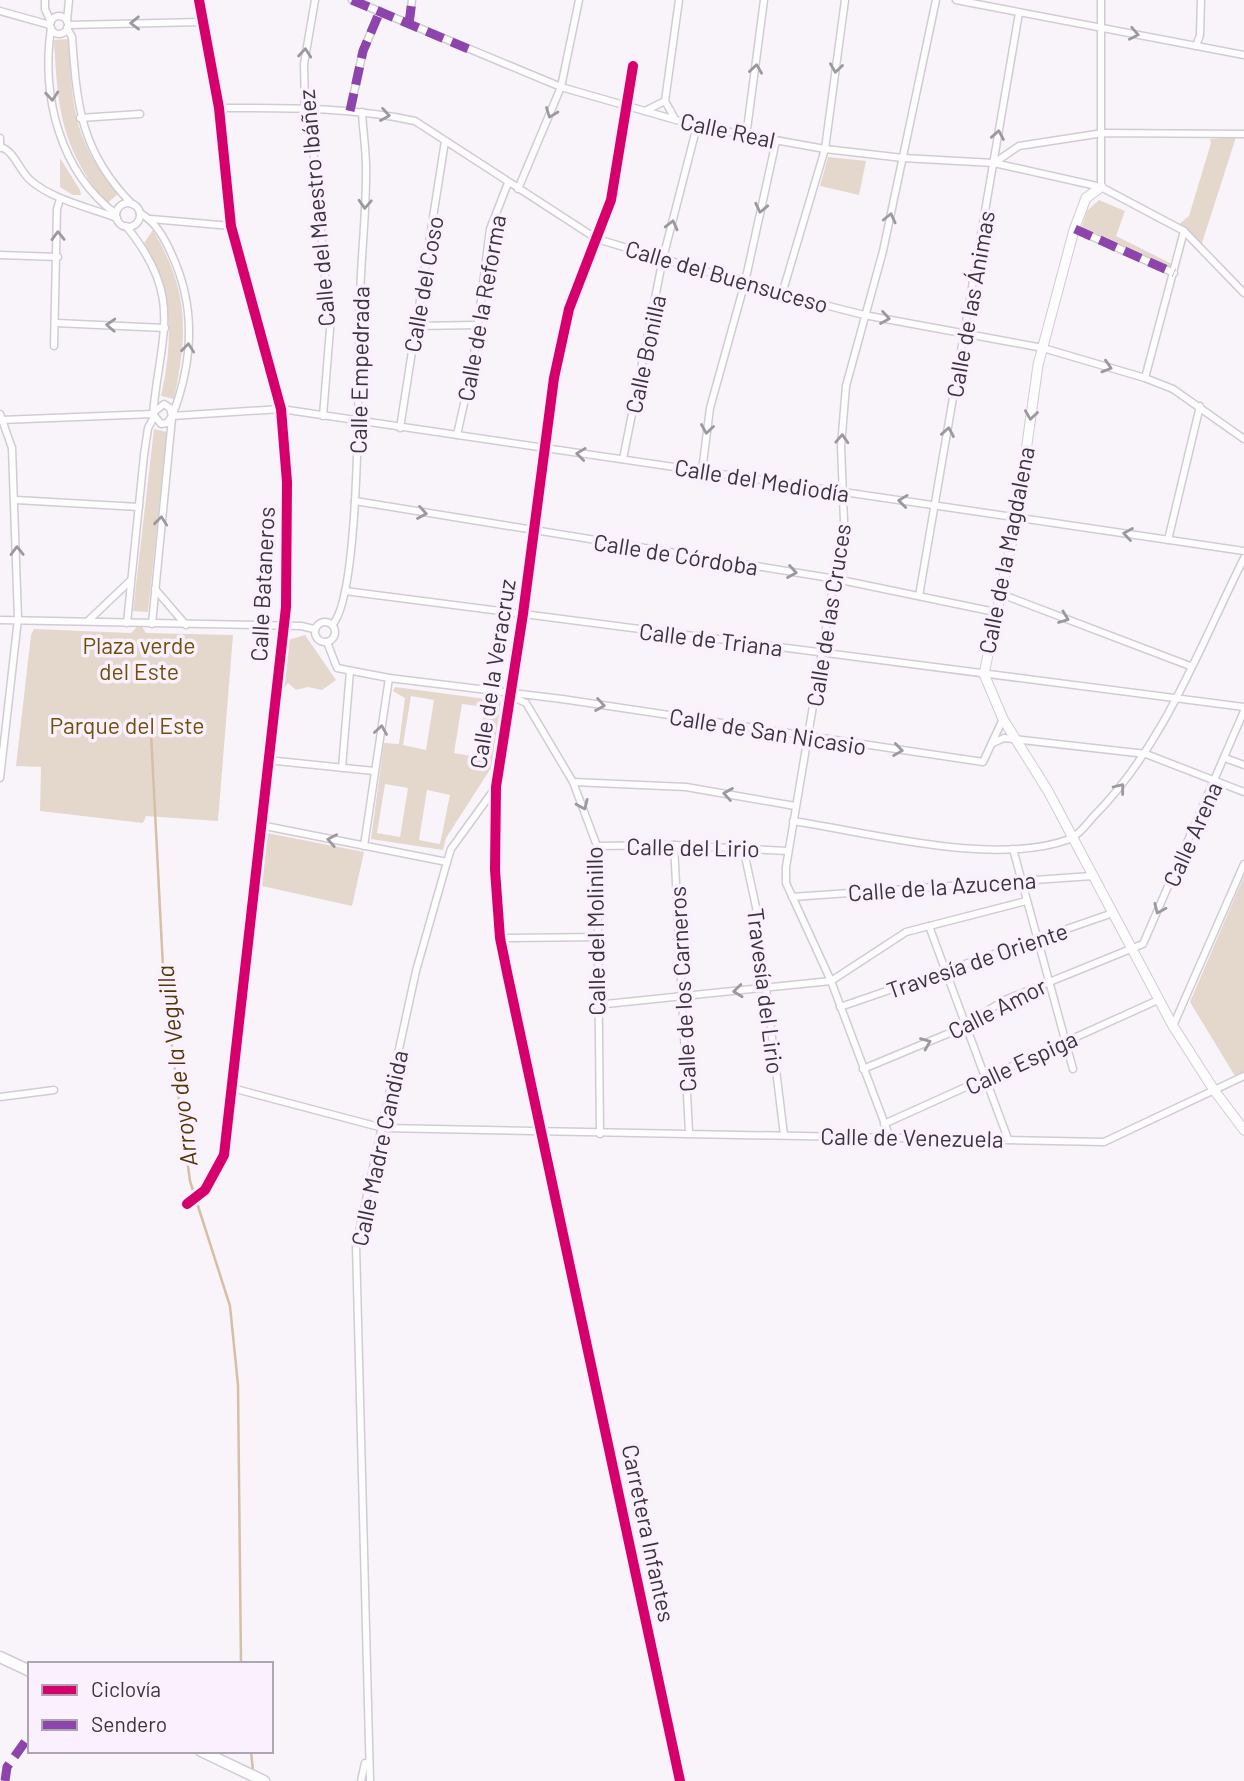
<svg xmlns="http://www.w3.org/2000/svg" width="1244" height="1781" font-family="Barlow,sans-serif">
  <style>
    .green { fill: #e4d8cd; fill-rule: evenodd }
    .lines { fill: none; stroke-linecap: round; stroke-linejoin: round }
    .stream { stroke: #d3c0a6; stroke-width: 2.5 }
    .street-casing { stroke: #d1ccd4; stroke-width: 9 }
    .secondary-casing { stroke: #d1ccd4; stroke-width: 11 }
    .primary-casing { stroke: #d1ccd4; stroke-width: 13 }
    .street { stroke: #fefdfe; stroke-width: 6 }
    .secondary { stroke: #fefdfe; stroke-width: 9 }
    .primary { stroke: #fefdfe; stroke-width: 10 }
    .quiet { stroke: #8e44ad; stroke-width: 9; stroke-dasharray: 18 9; stroke-linecap: butt }
    .cycleway-casing { stroke: #faf0fe; stroke-width: 15 }
    .cycleway { stroke: #d6006c; stroke-width: 10 }
    .oneway { stroke: #9c989e }
    .labels { text-anchor: middle; dominant-baseline: central; stroke-width: 7; stroke-linejoin: round; paint-order: stroke }
    .street-label { font-size: 23px; fill: #3a343d; stroke: #faf0fe }
    .park-label { font-size: 23px; fill: #714f07; stroke: #faf0fe }
    .water-label { font-size: 24px; font-style: italic; fill: #513702; stroke: #faf0fe }
  </style>
  <rect width="100%" height="100%" fill="#f9f4fa"/>
  <!-- green -->
  <g class="green">
    <path d="M69,39C72,108 73,139 118,194L106,204C61,145 58,112 54,40Z"/>
    <polygon points="1236,137 1202,243 1178,225 1189,216 1211,143 1210,139"/>
    <polygon points="828,157 866,161 859,195 820,186"/>
    <polygon points="60,158 80,190 81,195 73,195 60,187"/>
    <polygon points="1099,200 1125,211 1116,236 1172,264 1169,275 1081,230 1087,211"/>
    <path d="M153,230C189,291 188,332 174,399L161,396C173,342 174,291 144,243Z"/>
    <polygon points="154,429 167,432 148,612 133,611"/>
    <polygon points="140,624 146,633 233,635 218,821 146,816 143,823 40,811 41,767 16,766 31,635 34,629 131,633"/>
    <polygon points="305,635 336,680 322,690 308,687 296,690 288,683 283,690 279,689 288,640"/>
    <path d="M395,687L501,701L491,768L446,838L443,850L371,839L384,743L399,744L405,698L393,691ZM411,696L434,700L426,750L403,745ZM462,704L485,707L476,757L454,753ZM385,784L408,788L400,837L377,833ZM427,790L450,795L440,844L419,840Z"/>
    <polygon points="267,833 364,852 352,906 262,886"/>
    <polygon points="1244,876 1244,1072 1235,1076 1190,1002"/>
  </g>
  <g class="lines">
    <!-- stream -->
    <g class="stream">
      <polyline points="150,714 164,987 190,1181 230,1306 238,1385 241,1664"/>
      <polyline points="251,1751 253,1771"/>
    </g>
    <!-- street casing -->
    <g class="street-casing">
      <g id="street">
        <polyline points="45,0 45,9 51,22"/>
        <polyline points="315,0 304,64 305,107 314,157 330,329 323,416"/>
        <polyline points="352,0 561,87 697,126 825,149 903,158 994,163 1101,187 1184,231 1244,293"/>
        <polyline points="956,0 1244,55"/>
        <polyline points="1101,0 1101,187"/>
        <polyline points="0,11 50,25"/>
        <circle cx="59" cy="25" r="9"/>
        <polyline points="67,21 69,0"/>
        <polyline points="409,24 412,0"/>
        <polyline points="68,25 202,22"/>
        <path d="M51,28C41,97 60,172 116,214"/>
        <path d="M67,28L72,37C77,107 81,152 132,204"/>
        <polyline points="1196,46 1200,35 1201,0"/>
        <polyline points="633,66 611,200 569,309 554,378 523,614 496,787 495,870 500,938 508,977 680,1781"/>
        <path d="M219,108C285,108 351,107 415,121L597,239L782,294L864,315L1043,348L1145,378L1173,389L1244,439"/>
        <polyline points="350,111 363,51 380,11"/>
        <polyline points="645,111 665,101"/>
        <polyline points="80,118 140,114"/>
        <polyline points="675,119 665,101 679,0"/>
        <polyline points="746,137 764,0"/>
        <polyline points="0,138 0,148"/>
        <path d="M1,147C14,151 19,170 30,180C53,200 88,207 117,218"/>
        <polyline points="994,163 1019,146 1103,133 1244,134"/>
        <polyline points="518,189 561,87 579,0"/>
        <circle cx="128" cy="215" r="12"/>
        <path d="M140,213C156,222 165,239 172,255C196,307 193,361 173,414"/>
        <polyline points="151,219 231,226"/>
        <path d="M126,226C185,298 160,334 153,414L161,424L167,423L172,416L170,408L164,404L154,412"/>
        <polyline points="1075,229 1174,273"/>
        <polyline points="0,255 58,257"/>
        <polyline points="782,294 825,149 845,0"/>
        <polyline points="56,323 165,328"/>
        <polyline points="416,326 476,325"/>
        <polyline points="54,346 57,209 60,199"/>
        <polyline points="1145,378 1184,231"/>
        <polyline points="0,414 12,448 18,619 0,778"/>
        <polyline points="172,416 281,409 1244,551"/>
        <polyline points="1,420 153,414"/>
        <polyline points="400,428 445,141"/>
        <polyline points="457,435 473,363 490,229 508,183"/>
        <polyline points="623,459 663,258 697,126"/>
        <polyline points="702,471 710,408 745,282 776,141"/>
        <polyline points="16,500 139,507"/>
        <polyline points="355,501 836,579 995,612"/>
        <polyline points="1168,540 1200,406"/>
        <polyline points="155,589 186,625"/>
        <polyline points="345,591 1244,707"/>
        <polyline points="1001,594 1190,666"/>
        <polyline points="919,596 1019,13"/>
        <polyline points="0,620 301,626 314,629"/>
        <polyline points="89,620 130,581"/>
        <circle cx="325" cy="632" r="10"/>
        <polyline points="127,623 144,455 148,428 154,417"/>
        <polyline points="152,624 172,418"/>
        <path d="M332,625C362,596 358,352 360,298C361,257 366,216 366,176C367,155 363,133 362,112"/>
        <polyline points="327,642 337,668 389,678 562,699 983,762 1003,719"/>
        <polyline points="513,697 526,703 573,782 597,846 600,1134"/>
        <polyline points="993,743 1004,738 1146,754 1244,792"/>
        <polyline points="1225,758 1244,765"/>
        <polyline points="267,760 374,771"/>
        <polyline points="342,768 350,671"/>
        <polyline points="573,782 686,787 795,806"/>
        <path d="M793,821C872,833 994,867 1070,839C1079,835 1087,824 1093,817C1164,746 1200,646 1244,558"/>
        <polyline points="260,825 447,862"/>
        <polyline points="674,845 689,1132"/>
        <polyline points="364,846 389,678"/>
        <polyline points="597,846 674,845 788,851"/>
        <polyline points="743,847 756,907 784,1135"/>
        <polyline points="1013,849 1073,1069"/>
        <polyline points="792,897 1092,876"/>
        <polyline points="929,926 1008,1139"/>
        <polyline points="500,938 599,937"/>
        <polyline points="596,1005 831,981 906,932 1026,901"/>
        <polyline points="840,1007 1113,913"/>
        <polyline points="1173,1026 1244,864"/>
        <polyline points="863,1069 952,1032 1005,1000 1143,944 1244,711"/>
        <polyline points="232,1088 383,1128 1104,1142 1244,1076"/>
        <polyline points="0,1097 54,1090"/>
        <polyline points="884,1124 1158,1000"/>
        <polyline points="889,1135 831,981 786,883 786,867 844,521 841,446 846,386 883,251 936,0"/>
        <polyline points="187,1204 205,1190 224,1155 286,607 287,482 281,409 231,226 219,108 199,0"/>
        <polyline points="361,1781 365,1763"/>
        <polyline points="370,1781 356,1246 416,971 447,862 451,849 496,787"/>
      </g>
    </g>
    <!-- secondary casing -->
    <g class="secondary-casing">
      <polyline id="secondary" points="1101,187 1086,198 1074,230 1038,365 1017,516 984,674 1003,719 1048,791 1173,1026 1214,1090 1244,1130"/>
    </g>
    <!-- primary casing -->
    <g class="primary-casing">
      <g id="primary">
        <polyline points="0,1657 30,1671"/>
        <polyline points="201,1751 264,1781"/>
      </g>
    </g>
    <!-- street -->
    <use href="#street" class="street"/>
    <!-- secondary -->
    <use href="#secondary" class="secondary"/>
    <!-- primary -->
    <use href="#primary" class="primary"/>
    <!-- quiet -->
    <g class="quiet">
      <polyline points="352,0 473,51"/>
      <polyline points="409,24 412,0"/>
      <polyline points="350,111 363,51 380,11"/>
      <polyline points="1075,229 1174,273"/>
      <polyline points="5,1781 7,1767 30,1735"/>
    </g>
    <!-- cycleway casing -->
    <g class="cycleway-casing">
      <g id="cycleway">
        <polyline points="633,66 611,200 569,309 554,378 523,614 496,787 495,870 500,938 508,977 680,1781"/>
        <polyline points="187,1204 205,1190 224,1155 286,607 287,482 281,409 231,226 219,108 199,0"/>
      </g>
    </g>
    <!-- cycleway -->
    <use href="#cycleway" class="cycleway"/>
  </g>
  <!-- one-way arrows -->
  <defs><path id="oneway-chevron" d="M-2-3.5L2.5 0L-2 3.5" fill="none" stroke-width="1.6" stroke-linecap="round" stroke-linejoin="round" transform="scale(1.75)"/></defs>
  <g class="oneway">
    <use href="#oneway-chevron" transform="translate(135 23) rotate(179)"/>
    <use href="#oneway-chevron" transform="translate(1134 34) rotate(11)"/>
    <use href="#oneway-chevron" transform="translate(305 53) rotate(-85)"/>
    <use href="#oneway-chevron" transform="translate(836 68) rotate(98)"/>
    <use href="#oneway-chevron" transform="translate(756 69) rotate(-82)"/>
    <use href="#oneway-chevron" transform="translate(52 96) rotate(85)"/>
    <use href="#oneway-chevron" transform="translate(551 113) rotate(111)"/>
    <use href="#oneway-chevron" transform="translate(385 115) rotate(10)"/>
    <use href="#oneway-chevron" transform="translate(998 135) rotate(-80)"/>
    <use href="#oneway-chevron" transform="translate(365 204) rotate(93)"/>
    <use href="#oneway-chevron" transform="translate(761 208) rotate(102)"/>
    <use href="#oneway-chevron" transform="translate(890 218) rotate(-77)"/>
    <use href="#oneway-chevron" transform="translate(672 225) rotate(-76)"/>
    <use href="#oneway-chevron" transform="translate(58 236) rotate(-91)"/>
    <use href="#oneway-chevron" transform="translate(885 318) rotate(10)"/>
    <use href="#oneway-chevron" transform="translate(111 325) rotate(-177)"/>
    <use href="#oneway-chevron" transform="translate(188 348) rotate(-84)"/>
    <use href="#oneway-chevron" transform="translate(1107 367) rotate(17)"/>
    <use href="#oneway-chevron" transform="translate(1031 415) rotate(98)"/>
    <use href="#oneway-chevron" transform="translate(707 429) rotate(99)"/>
    <use href="#oneway-chevron" transform="translate(948 432) rotate(-80)"/>
    <use href="#oneway-chevron" transform="translate(842 439) rotate(-87)"/>
    <use href="#oneway-chevron" transform="translate(581 454) rotate(-173)"/>
    <use href="#oneway-chevron" transform="translate(903 501) rotate(-173)"/>
    <use href="#oneway-chevron" transform="translate(422 513) rotate(10)"/>
    <use href="#oneway-chevron" transform="translate(161 521) rotate(-84)"/>
    <use href="#oneway-chevron" transform="translate(1128 534) rotate(-171)"/>
    <use href="#oneway-chevron" transform="translate(17 551) rotate(-91)"/>
    <use href="#oneway-chevron" transform="translate(792 572) rotate(9)"/>
    <use href="#oneway-chevron" transform="translate(1064 618) rotate(21)"/>
    <use href="#oneway-chevron" transform="translate(600 705) rotate(9)"/>
    <use href="#oneway-chevron" transform="translate(381 730) rotate(-81)"/>
    <use href="#oneway-chevron" transform="translate(898 750) rotate(8)"/>
    <use href="#oneway-chevron" transform="translate(1120 788) rotate(-52)"/>
    <use href="#oneway-chevron" transform="translate(728 794) rotate(-171)"/>
    <use href="#oneway-chevron" transform="translate(583 805) rotate(66)"/>
    <use href="#oneway-chevron" transform="translate(332 840) rotate(-169)"/>
    <use href="#oneway-chevron" transform="translate(1159 909) rotate(114)"/>
    <use href="#oneway-chevron" transform="translate(738 991) rotate(174)"/>
    <use href="#oneway-chevron" transform="translate(926 1043) rotate(-22)"/>
  </g>
  <g class="labels">
    <!-- street labels -->
    <g class="street-label">
      <text transform="translate(728 130) rotate(12)">Calle Real</text>
      <text transform="translate(316 208) rotate(-95)">Calle del Maestro Ibáñez</text>
      <text transform="translate(727 276) rotate(16)">Calle del Buensuceso</text>
      <text transform="translate(423 284) rotate(-80)">Calle del Coso</text>
      <text transform="translate(970 304) rotate(-80)">Calle de las Ánimas</text>
      <text transform="translate(481 308) rotate(-80)">Calle de la Reforma</text>
      <text transform="translate(645 354) rotate(-78)">Calle Bonilla</text>
      <text transform="translate(359 370) rotate(-89)">Calle Empedrada</text>
      <text transform="translate(762 480) rotate(9)">Calle del Mediodía</text>
      <text transform="translate(1006 550) rotate(-79)">Calle de la Magdalena</text>
      <text transform="translate(676 554) rotate(9)">Calle de Córdoba</text>
      <text transform="translate(262 584) rotate(-87)">Calle Bataneros</text>
      <text transform="translate(828 615) rotate(-81)">Calle de las Cruces</text>
      <text transform="translate(711 639) rotate(7)">Calle de Triana</text>
      <text transform="translate(492 674) rotate(-81)">Calle de la Veracruz</text>
      <text transform="translate(768 731) rotate(9)">Calle de San Nicasio</text>
      <text transform="translate(1192 834) rotate(-66)">Calle Arena</text>
      <text transform="translate(693 847) rotate(1)">Calle del Lirio</text>
      <text transform="translate(942 886) rotate(-4)">Calle de la Azucena</text>
      <text transform="translate(595 931) rotate(-91)">Calle del Molinillo</text>
      <text transform="translate(977 960) rotate(-19)">Travesía de Oriente</text>
      <text transform="translate(682 989) rotate(-93)">Calle de los Carneros</text>
      <text transform="translate(766 991) rotate(83)">Travesía del Lirio</text>
      <text transform="translate(997 1008) rotate(-27)">Calle Amor</text>
      <text transform="translate(1021 1062) rotate(-25)">Calle Espiga</text>
      <text transform="translate(912 1137) rotate(1)">Calle de Venezuela</text>
      <text transform="translate(379 1148) rotate(-78)">Calle Madre Candida</text>
      <text transform="translate(649 1533) rotate(78)">Carretera Infantes</text>
    </g>
    <!-- park labels -->
    <g class="park-label">
      <text x="139" y="645">Plaza verde<tspan x="139" dy="26">del Este</tspan></text>
      <text x="127" y="725">Parque del Este</text>
    </g>
    <!-- water labels -->
    <g class="water-label">
      <text transform="translate(176 1066) rotate(-97)">Arroyo de la Veguilla</text>
    </g>
  </g>
  <!-- legend -->
  <rect x="28" y="1662" width="245" height="91" fill="#faf0fe" stroke="#ada5b1" stroke-width="2"/>
  <rect x="42" y="1685" width="35" height="10" fill="#d6006c" stroke="#ada5b1" stroke-width="2"/>
  <text x="91" y="1697" font-size="21" fill="#3a343d">Ciclovía</text>
  <rect x="42" y="1720" width="35" height="10" fill="#8e44ad" stroke="#ada5b1" stroke-width="2"/>
  <text x="91" y="1732" font-size="21" fill="#3a343d">Sendero</text>
</svg>
